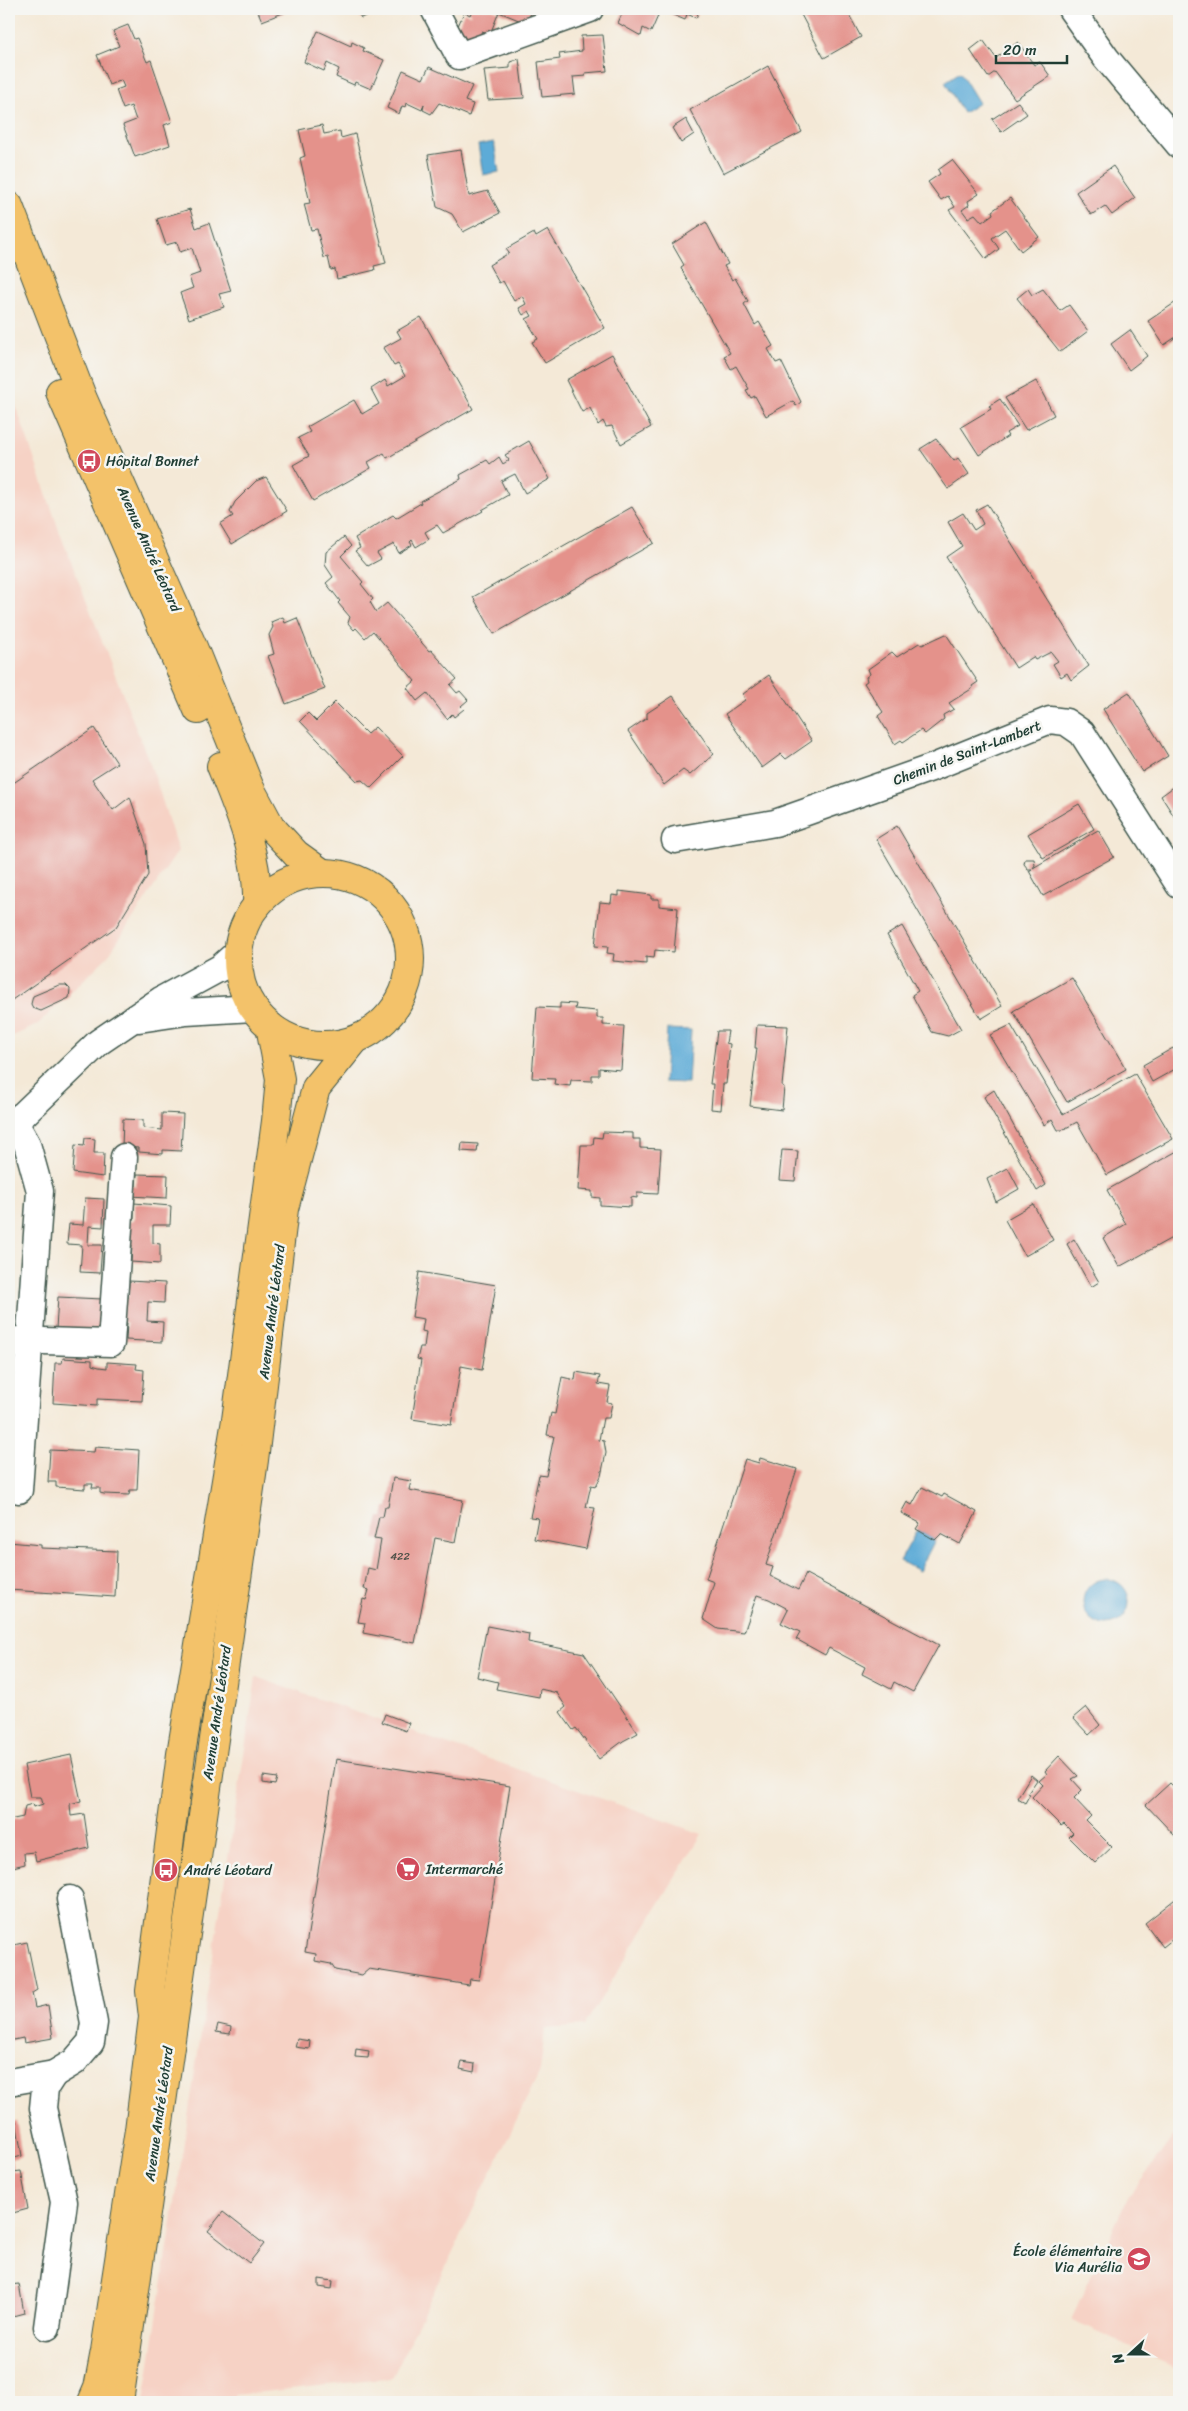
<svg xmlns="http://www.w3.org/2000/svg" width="1188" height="2411" font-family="Sriracha,sans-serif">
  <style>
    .built { fill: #f6d2c5 }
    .water { fill: #5dabd7; stroke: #3e7486 }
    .building { fill: #e4928b }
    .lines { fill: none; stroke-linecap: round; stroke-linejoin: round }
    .minor-casing { stroke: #3f574c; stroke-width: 29 }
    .major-casing { stroke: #3f574c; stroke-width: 30 }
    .minor { stroke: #fff; stroke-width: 26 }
    .major { stroke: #f3c26a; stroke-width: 28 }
    .labels { text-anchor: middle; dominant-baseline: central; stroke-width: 5; stroke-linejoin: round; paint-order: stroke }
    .number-label { font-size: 11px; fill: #50524a }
    .poi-label { font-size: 14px; fill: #1f3d34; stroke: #f6f6f2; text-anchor: start }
    .street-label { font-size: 14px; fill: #1f3d34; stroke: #f6f6f2 }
  </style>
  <rect width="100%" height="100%" fill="#f6f6f2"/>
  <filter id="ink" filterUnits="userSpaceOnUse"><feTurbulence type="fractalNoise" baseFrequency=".02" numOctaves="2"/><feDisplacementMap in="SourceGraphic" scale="10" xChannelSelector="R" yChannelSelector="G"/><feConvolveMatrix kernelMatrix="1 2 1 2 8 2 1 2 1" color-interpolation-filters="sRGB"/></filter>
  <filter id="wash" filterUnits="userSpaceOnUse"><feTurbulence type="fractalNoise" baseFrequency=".0096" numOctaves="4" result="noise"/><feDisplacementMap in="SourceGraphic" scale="20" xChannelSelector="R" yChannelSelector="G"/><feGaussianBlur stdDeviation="1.12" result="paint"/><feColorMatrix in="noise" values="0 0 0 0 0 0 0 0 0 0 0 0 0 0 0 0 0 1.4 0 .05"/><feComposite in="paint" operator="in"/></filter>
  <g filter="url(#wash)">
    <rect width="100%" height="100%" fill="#f4e9d7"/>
    <!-- built -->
    <g class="built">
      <polygon points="9,386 61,536 155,777 178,851 107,957 37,1025 9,1038"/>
      <polygon points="256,1677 702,1834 584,2026 545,2029 540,2071 392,2378 235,2395 238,2402 144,2402"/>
      <polygon points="1179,2129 1179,2369 1071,2320 1128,2197"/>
    </g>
    <!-- water -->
    <g class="water">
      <polygon points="960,72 979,103 963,113 945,82"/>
      <polygon points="494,142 499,172 483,175 478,145"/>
      <polygon points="667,1029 691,1030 688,1083 664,1082"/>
      <polygon points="917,1530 935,1540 919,1571 900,1561"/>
      <circle cx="1106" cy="1602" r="23"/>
    </g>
    <g id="blocks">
      <!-- building -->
      <g class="building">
        <polygon points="257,9 287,9 288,11 262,21"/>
        <polygon points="356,9 380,9 361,18"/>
        <polygon points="463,9 493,9 499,12 500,9 557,9 538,17 531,13 526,23 499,12 490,34 482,31 475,43 455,33 464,12 470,15 471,13"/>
        <polygon points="624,9 645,9 658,16 651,32 643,28 641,36 618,23"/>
        <polygon points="659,9 700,9 696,18 687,14 685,20"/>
        <polygon points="783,9 797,9 786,14"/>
        <polygon points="798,9 846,9 861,37 824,58"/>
        <polygon points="128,25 134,39 137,38 147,62 151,60 172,122 164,125 170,145 135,157 123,125 136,120 131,106 123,109 116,90 124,87 121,80 109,85 97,55 119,46 113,31"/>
        <polygon points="318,31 351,46 352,42 364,48 363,51 384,60 371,89 355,82 354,85 336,77 339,69 327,63 324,71 304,62"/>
        <polygon points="603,35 607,71 585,73 586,76 573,77 575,94 542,97 538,62 560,59 559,54 582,51 581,36"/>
        <polygon points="983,40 996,58 1018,42 1034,65 1040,62 1050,76 1015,99 995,72 988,77 970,50"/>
        <polygon points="519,59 524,98 488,100 484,70 510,68 510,62"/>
        <polygon points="768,66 802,132 723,173 690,110"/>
        <polygon points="429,67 472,86 465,101 473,104 469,116 439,103 431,114 423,110 424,104 422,110 407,103 406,107 402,106 399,114 387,108 403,70 423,79"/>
        <polygon points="1018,102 1027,114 1001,132 992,119"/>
        <polygon points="686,119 694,134 681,143 672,128"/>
        <polygon points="322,125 324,134 340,131 341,138 355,134 386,263 374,266 375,270 337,279 335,269 331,270 328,257 324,258 317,229 311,230 304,204 310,203 300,158 305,156 299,130"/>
        <polygon points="461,150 469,196 488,191 500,213 463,232 452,214 437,207 428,155"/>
        <polygon points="952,160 979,194 968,201 969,205 962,210 968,218 975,214 982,222 993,214 992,211 1010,198 1039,237 1021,251 1005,229 992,238 999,249 986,259 949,210 955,207 948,196 941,200 928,182 940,174 938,170"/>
        <polygon points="1113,166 1135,198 1112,215 1105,206 1091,215 1076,192"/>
        <polygon points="190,209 196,228 209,223 231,291 219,294 224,307 189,319 180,293 193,288 189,277 200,273 192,248 180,252 177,242 166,245 157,219"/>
        <polygon points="706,222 728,264 724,266 732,280 735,278 748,301 744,304 755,325 759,322 773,346 768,349 776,363 781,361 801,402 796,406 793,401 766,416 755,396 751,398 746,390 749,389 736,366 731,369 724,356 730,353 684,274 681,267 684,265 672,244"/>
        <polygon points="548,230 605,328 545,363 532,342 538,339 526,319 532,316 529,311 523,315 519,308 526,304 522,296 514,301 503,281 499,283 489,265 509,253 506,249 534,233 536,237"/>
        <polygon points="1028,289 1032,295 1043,289 1060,311 1069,305 1088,331 1060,352 1017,298"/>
        <polygon points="1179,300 1179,335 1164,345 1148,321"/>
        <polygon points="421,317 473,409 387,458 384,453 368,462 371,468 313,501 293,465 309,456 298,438 310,432 307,427 354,400 362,414 379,404 371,389 385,380 388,386 405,376 398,364 394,366 383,348 401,338 397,331"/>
        <polygon points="1130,330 1147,356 1129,370 1111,344"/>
        <polygon points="612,354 651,427 621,444 612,426 606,427 603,421 598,425 590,408 582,412 566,380"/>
        <polygon points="1036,381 1054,415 1026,430 1005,398"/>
        <polygon points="1000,399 1018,426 1006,433 1008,436 979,455 961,427 991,409 989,406"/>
        <polygon points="936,439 954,461 958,458 969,474 948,489 920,449"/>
        <polygon points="529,441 550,479 525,493 515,474 501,481 508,495 482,510 483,511 443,533 437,525 425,532 429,539 416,547 412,540 410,542 412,545 399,553 394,544 377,553 381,559 368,566 355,551 360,548 355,538 393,515 396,518 421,503 420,501 461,479 460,475 487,460 490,464 499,457 503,464 509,460 505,455"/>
        <polygon points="266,477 287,511 232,544 220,524 233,516 230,512 235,502 256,481"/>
        <polygon points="987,504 1089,666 1071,680 1067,673 1061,677 1053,664 1058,661 1051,652 1035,660 1033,657 1016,668 946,557 962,546 948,522 963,513 974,530 983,524 976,510"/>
        <polygon points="632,507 654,543 494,634 473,597"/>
        <polygon points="344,537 351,546 341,556 363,582 361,584 373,599 370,602 376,612 387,603 429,651 431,650 457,679 450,685 457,693 460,691 468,700 461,706 464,709 454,717 452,714 447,719 427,693 417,701 407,688 415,681 373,631 365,638 356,628 354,630 348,623 350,617 338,603 340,601 326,583 333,577 325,565 326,552"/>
        <polygon points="283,617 285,623 297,618 325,689 286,704 268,656 274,654 269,635 273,627 271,622"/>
        <polygon points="946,634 978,682 972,686 973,688 949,703 954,709 943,715 944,719 925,734 921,730 903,742 901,740 895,744 878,716 883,712 864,683 867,681 866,677 870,674 868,669 892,652 897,657 919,643 922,645"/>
        <polygon points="769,675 812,741 786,759 781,754 762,768 725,714 745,700 743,694"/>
        <polygon points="1129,692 1168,756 1142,772 1103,709"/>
        <polygon points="673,696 714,754 690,775 683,770 664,785 628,731 647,718 647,713"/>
        <polygon points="335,702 367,734 375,727 403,756 371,788 362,780 357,781 300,721 308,713 316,721"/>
        <polygon points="94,728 117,763 92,779 113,810 130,797 146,844 148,875 116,927 9,1002 9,786"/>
        <polygon points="1179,783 1179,824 1161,796"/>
        <polygon points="1079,804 1094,829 1043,858 1028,834"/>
        <polygon points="897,826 1002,1006 981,1019 876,839"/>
        <polygon points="1098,830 1114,857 1043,896 1029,871 1032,869 1028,869 1024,864 1025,859 1034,859 1035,865 1033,868"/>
        <polygon points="619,891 651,895 651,899 659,899 659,906 678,908 674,952 655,950 654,958 646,957 646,964 613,961 614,954 607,953 608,947 595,946 600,902 611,903 612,895 619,896"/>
        <polygon points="902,926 961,1029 948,1036 932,1032 912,995 918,991 887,935"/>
        <polygon points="1072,978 1126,1069 1067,1102 1013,1011"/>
        <polygon points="59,985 66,985 70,989 69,998 41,1011 33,1008 31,1004 33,996"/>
        <polygon points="560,1003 576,1004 575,1009 597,1011 597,1018 603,1018 603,1025 624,1026 621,1070 599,1068 599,1075 592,1075 592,1081 571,1080 570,1086 554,1084 555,1079 532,1078 537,1007 560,1008"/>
        <polygon points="757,1025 788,1026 782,1086 784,1087 782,1110 750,1106 757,1048 755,1048"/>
        <polygon points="1011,1025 1063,1114 1135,1074 1173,1139 1107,1175 1077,1122 1062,1130 1058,1130 1052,1119 1044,1125 990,1035"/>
        <polygon points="717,1031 728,1031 726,1043 730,1044 726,1084 723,1084 721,1110 711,1109 713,1084 710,1084"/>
        <polygon points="1173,1048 1179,1058 1179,1067 1152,1082 1143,1065"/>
        <polygon points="994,1090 1046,1185 1037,1191 984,1097"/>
        <polygon points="162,1113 183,1114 181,1151 163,1150 163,1154 139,1152 139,1148 122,1147 123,1119 143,1120 143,1128 162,1130"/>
        <polygon points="603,1132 633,1133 633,1139 640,1139 640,1148 661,1149 658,1194 637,1193 637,1198 631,1197 631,1207 600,1205 600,1198 592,1197 592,1191 578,1190 581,1145 593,1145 594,1137 602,1138"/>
        <polygon points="85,1138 95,1139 94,1153 104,1153 103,1177 73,1173 75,1145 84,1146"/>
        <polygon points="462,1143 478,1144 477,1152 461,1151"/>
        <polygon points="782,1150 798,1151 795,1181 779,1180"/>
        <polygon points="1179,1150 1179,1234 1119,1267 1103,1238 1126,1224 1107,1190"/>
        <polygon points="1008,1168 1019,1189 996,1202 987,1179"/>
        <polygon points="137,1174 168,1175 167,1198 130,1196 131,1185 136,1186"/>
        <polygon points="85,1198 104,1199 103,1227 89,1226 88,1245 102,1245 100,1273 80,1272 82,1245 67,1244 69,1224 83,1225"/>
        <polygon points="134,1203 171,1206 170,1225 153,1225 153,1243 160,1244 160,1264 131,1262 132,1245 128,1245 129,1221 134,1221"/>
        <polygon points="1033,1204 1053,1240 1025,1256 1005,1220"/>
        <polygon points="1074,1239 1099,1282 1091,1287 1067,1244"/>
        <polygon points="419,1272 496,1285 482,1370 461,1366 451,1425 412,1419 421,1360 417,1359 420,1347 424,1347 426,1332 422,1331 424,1319 412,1317"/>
        <polygon points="129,1281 165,1283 164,1303 148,1302 147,1321 163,1322 162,1342 126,1340 127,1323 122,1322 124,1298 128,1298"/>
        <polygon points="58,1297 102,1299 101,1331 56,1329"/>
        <polygon points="63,1358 92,1360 92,1365 99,1367 107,1368 107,1362 137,1364 136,1369 144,1370 142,1401 97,1399 97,1406 53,1403 55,1363 62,1363"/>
        <polygon points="576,1372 600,1376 598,1384 610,1386 607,1402 612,1403 609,1418 603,1418 599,1440 604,1441 606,1453 601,1476 596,1486 591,1485 586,1507 595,1508 586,1549 534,1539 538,1518 530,1517 539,1475 546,1476 554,1436 547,1435 551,1413 555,1414 562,1377 575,1380"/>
        <polygon points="95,1447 139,1450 137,1490 130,1490 129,1495 104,1494 100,1493 100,1488 92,1488 93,1484 85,1484 85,1489 56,1487 56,1482 48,1482 50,1450 94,1452"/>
        <polygon points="760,1458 797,1469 766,1565 773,1567 770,1576 798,1590 806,1574 939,1645 913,1692 894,1682 891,1689 862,1674 865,1667 829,1648 825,1655 796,1639 800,1632 781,1623 788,1609 769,1599 757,1595 744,1632 718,1629 703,1619 714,1582 706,1579 745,1459 759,1463"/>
        <polygon points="393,1478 411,1481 409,1490 463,1500 455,1542 435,1538 415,1643 363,1633 365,1623 358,1622 363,1599 366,1600 369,1590 364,1589 368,1568 376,1570 381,1540 374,1539 379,1517 383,1517 385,1507 388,1507"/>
        <polygon points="922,1487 942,1497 944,1494 977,1512 960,1544 941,1534 935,1540 916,1529 920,1523 901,1513 907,1502 912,1505"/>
        <polygon points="9,1542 41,1545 41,1548 117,1551 115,1597 9,1590"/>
        <polygon points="487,1626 529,1634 528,1642 584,1653 638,1733 623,1741 599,1759 576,1728 573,1730 560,1712 566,1707 557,1693 540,1689 539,1697 496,1689 498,1682 477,1677"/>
        <polygon points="1086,1707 1100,1725 1089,1735 1073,1718"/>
        <polygon points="385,1714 409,1723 406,1731 382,1722"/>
        <polygon points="71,1755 81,1801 70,1804 71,1816 84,1814 89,1848 36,1861 34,1852 24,1853 25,1864 9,1868 9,1820 23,1817 25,1806 33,1804 34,1807 43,1804 41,1797 30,1797 24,1765"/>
        <polygon points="1059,1756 1078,1776 1072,1779 1082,1790 1074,1798 1091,1816 1086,1821 1112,1847 1095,1863 1069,1837 1073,1833 1064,1824 1061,1826 1032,1797 1043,1785 1039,1781 1047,1774 1045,1771"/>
        <polygon points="336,1759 510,1786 479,1980 470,1979 469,1985 369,1969 362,1975 335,1970 331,1964 315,1961 316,1954 305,1952"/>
        <polygon points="1031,1775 1037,1780 1028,1793 1030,1794 1025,1803 1017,1798"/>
        <polygon points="263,1776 277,1778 275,1785 263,1783"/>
        <polygon points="1170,1783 1179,1792 1179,1832 1175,1836 1146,1805"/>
        <polygon points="1179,1896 1179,1934 1163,1947 1145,1923"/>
        <polygon points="27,1942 37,1990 32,1993 35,2008 48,2005 53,2038 24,2043 23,2038 9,2041 9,1946"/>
        <polygon points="218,2024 231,2027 230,2034 216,2032"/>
        <polygon points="297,2039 310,2041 309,2049 295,2047"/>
        <polygon points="356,2049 369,2051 368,2058 355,2057"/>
        <polygon points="462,2062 475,2064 474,2072 460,2069"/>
        <polygon points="16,2121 22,2156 11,2159 13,2172 21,2171 28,2209 9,2214 9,2123"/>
        <polygon points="223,2212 264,2244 249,2263 208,2231"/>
        <polygon points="319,2279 333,2281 332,2289 319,2287"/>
        <polygon points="19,2284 24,2313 9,2317 9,2285"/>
      </g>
    </g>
  </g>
  <g filter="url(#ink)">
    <use href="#blocks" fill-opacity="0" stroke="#3f574c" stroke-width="1"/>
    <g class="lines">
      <!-- minor casing -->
      <g class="minor-casing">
        <g id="minor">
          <polyline points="434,9 459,56 590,9"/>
          <polyline points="1071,9 1106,58 1179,145"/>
          <polyline points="675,840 775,823 931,768 1050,720 1066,722 1082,733 1179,885"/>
          <polyline points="139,1019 186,1012 253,1008"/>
          <polyline points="14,1121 27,1144 40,1191 19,1490"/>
          <polyline points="9,1124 24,1114 99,1042 161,1000 220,968 238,952"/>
          <polyline points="9,1340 111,1343 124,1157"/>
          <polyline points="9,2082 54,2074 74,2062 91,2042 94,2023 70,1899"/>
          <polyline points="47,2327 64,2202 43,2108 45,2088 54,2074"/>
        </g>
      </g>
      <!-- major casing -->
      <g class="major-casing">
        <g id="major">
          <polyline points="9,206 83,399 193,647 250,788 271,827 296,854 321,872"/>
          <polyline points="60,392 198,710"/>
          <path d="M221,766C239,810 259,857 257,905"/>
          <circle cx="324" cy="959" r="86"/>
          <polyline points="92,2402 98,2388 105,2351 139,2130 153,2017 150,1991 181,1754 236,1420 276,1121 280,1079 270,1026"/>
          <polyline points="119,2402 254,1460 284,1209 316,1088 355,1040"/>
        </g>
      </g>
      <!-- minor -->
      <use href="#minor" class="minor"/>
      <!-- major -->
      <use href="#major" class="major"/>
    </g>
  </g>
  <!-- icons -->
  <defs>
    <g id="bus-disc" transform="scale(1.25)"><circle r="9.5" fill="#d1495b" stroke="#f6f6f2"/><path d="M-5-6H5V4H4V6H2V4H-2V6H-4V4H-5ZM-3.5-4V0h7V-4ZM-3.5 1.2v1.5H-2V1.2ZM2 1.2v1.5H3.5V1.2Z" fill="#fff"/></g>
    <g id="supermarket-disc" transform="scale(1.25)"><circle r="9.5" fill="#d1495b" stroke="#f6f6f2"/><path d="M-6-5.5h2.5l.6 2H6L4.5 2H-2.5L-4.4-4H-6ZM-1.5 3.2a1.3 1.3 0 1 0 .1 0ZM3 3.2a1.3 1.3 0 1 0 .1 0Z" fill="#fff"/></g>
    <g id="school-disc" transform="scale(1.25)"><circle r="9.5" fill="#d1495b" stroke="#f6f6f2"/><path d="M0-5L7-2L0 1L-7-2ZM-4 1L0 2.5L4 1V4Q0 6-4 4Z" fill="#fff"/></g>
  </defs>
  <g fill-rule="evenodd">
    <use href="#bus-disc" x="89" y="461"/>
    <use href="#supermarket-disc" x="408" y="1869"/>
    <use href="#bus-disc" x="166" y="1870"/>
    <use href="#school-disc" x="1139" y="2259"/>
  </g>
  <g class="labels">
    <!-- number labels -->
    <g class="number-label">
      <text x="400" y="1556">422</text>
    </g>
    <!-- poi labels -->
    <g class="poi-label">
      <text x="106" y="461">Hôpital Bonnet</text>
      <text x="426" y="1869">Intermarché</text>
      <text x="184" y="1870">André Léotard</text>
      <text x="1122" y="2251" text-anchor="end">École élémentaire<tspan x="1122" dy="16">Via Aurélia</tspan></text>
    </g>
    <!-- street labels -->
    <g class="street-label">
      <text transform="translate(149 549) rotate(66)">Avenue André Léotard</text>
      <text transform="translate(967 753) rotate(-21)">Chemin de Saint-Lambert</text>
      <text transform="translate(272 1312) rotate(-83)">Avenue André Léotard</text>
      <text transform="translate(217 1713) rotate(-82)">Avenue André Léotard</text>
      <text transform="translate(159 2114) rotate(-82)">Avenue André Léotard</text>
    </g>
  </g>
  <!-- margin -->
  <rect width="1188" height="2411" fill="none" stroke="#f6f6f2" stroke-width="30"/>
  <!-- north arrow -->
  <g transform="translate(1130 2354) rotate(249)" stroke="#f6f6f2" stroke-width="4" paint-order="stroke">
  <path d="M0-4L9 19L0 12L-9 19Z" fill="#1f3d34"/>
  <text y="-8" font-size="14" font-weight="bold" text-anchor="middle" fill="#1f3d34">N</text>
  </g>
  <!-- scale -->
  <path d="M996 55v8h71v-8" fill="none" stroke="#1f3d34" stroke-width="2.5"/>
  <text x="1003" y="55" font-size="15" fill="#1f3d34" stroke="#f6f6f2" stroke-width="4" paint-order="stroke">20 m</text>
</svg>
